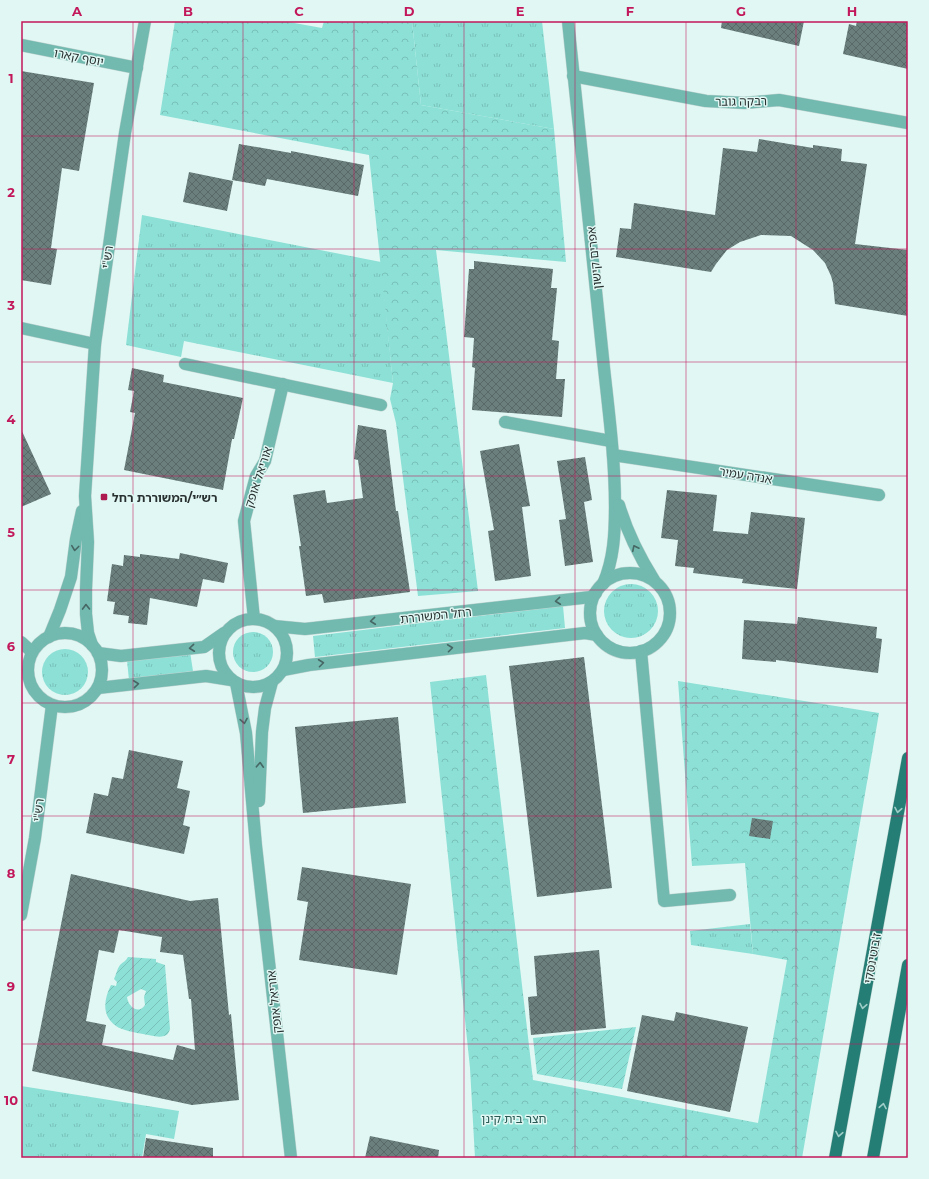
<svg xmlns="http://www.w3.org/2000/svg" width="929" height="1179" font-family="Montserrat,'Noto Sans Hebrew',sans-serif">
  <style>
    .grass { fill: url(#grass-tufts) }
    .park { fill: url(#park-crowns) }
    .garden { fill: url(#garden-furrows); fill-rule: evenodd }
    .building { fill: url(#building-cross-hatch); fill-rule: evenodd }
    .lines { fill: none; stroke-linecap: round; stroke-linejoin: round }
    .minor-casing { stroke: #bfd3d0; stroke-width: 13 }
    .major-casing { stroke: #bfd3d0; stroke-width: 13 }
    .minor { stroke: #72b9b0; stroke-width: 12 }
    .major { stroke: #257e75; stroke-width: 12 }
    .oneway { stroke: #466763 }
    .oneway2 { stroke: #9fcdc7 }
    .grid { fill: none; stroke: #c2185b; stroke-width: 1; stroke-opacity: 0.55 }
    .poi-dot { fill: #ac1a50; stroke: #e0f7f3; stroke-width: 1.5 }
    .labels { text-anchor: middle; dominant-baseline: central; stroke-width: 3; stroke-linejoin: round; paint-order: stroke }
    .street-label { font-size: 12px; fill: #283130; stroke: #e0f7f3 }
    .poi-label { font-size: 12px; font-weight: bold; fill: #283130; stroke: #e0f7f3; text-anchor: start }
    .park-label { font-size: 12px; fill: #2b5a55; stroke: #e0f7f3 }
    .neatline { fill: none; stroke: #c2185b; stroke-width: 1.5 }
    .grid-label { font-size: 13px; text-anchor: middle; font-weight: bold; fill: #c2185b }
  </style>
  <defs>
    <pattern id="grass-tufts" width="24" height="20" patternUnits="userSpaceOnUse"><rect width="24" height="20" fill="#8ce0d6"/><path d="M3 7l-1-3M5 7V3M7 7l1-3M15 17l-1-3M17 17v-4M19 17l1-3" fill="none" stroke="#79c1b8"/></pattern>
    <pattern id="park-crowns" width="20" height="18" patternUnits="userSpaceOnUse"><rect width="20" height="18" fill="#8ce0d6"/><path d="M2 6a3 3 0 1 1 6 0M12 15a3 3 0 1 1 6 0" fill="none" stroke="#79c1b8"/></pattern>
    <pattern id="garden-furrows" width="10" height="10" patternUnits="userSpaceOnUse"><rect width="10" height="10" fill="#8ce0d6"/><path d="M-1 1l2-2M0 10L10 0M9 11l2-2" fill="none" stroke="#79c1b8"/></pattern>
    <pattern id="building-cross-hatch" width="8" height="8" patternUnits="userSpaceOnUse"><rect width="8" height="8" fill="#6b807d"/><path d="M0 0l8 8M0 8l8-8" fill="none" stroke="#586967"/></pattern>
  </defs>
  <rect width="100%" height="100%" fill="#e0f7f3"/>
  <!-- grass -->
  <g class="grass">
    <polygon points="412,21 542,21 554,129 421,105"/>
    <polygon points="142,215 381,262 393,383 184,341 181,357 126,345"/>
    <circle cx="631" cy="611" r="27"/>
    <polygon points="563,606 565,628 315,657 313,636"/>
    <circle cx="253" cy="652" r="20"/>
    <circle cx="65" cy="672" r="23"/>
    <polygon points="190,652 193,671 129,680 127,660"/>
    <polygon points="750,924 753,954 691,945 690,931"/>
    <polygon points="21,1086 179,1111 174,1139 146,1134 142,1158 49,1158 39,1156 39,1158 21,1158"/>
  </g>
  <!-- park -->
  <g class="park">
    <polygon points="175,21 283,21 322,28 324,21 412,21 421,105 554,129 566,262 436,250 478,591 418,596 396,423 390,399 393,383 369,155 160,115"/>
    <polygon points="486,675 533,1080 758,1123 787,960 753,954 745,863 692,866 678,681 879,713 802,1158 475,1158 470,1068 430,682"/>
  </g>
  <!-- garden -->
  <g class="garden">
    <path d="M128,957L156,959V962L165,965L170,1029C169,1032 168,1035 164,1036C158,1038 149,1035 143,1034C137,1033 121,1030 116,1026C101,1015 104,999 111,985L116,986L117,982L114,979C116,975 117,969 120,965C123,962 126,961 128,957ZM141,989L146,991L144,997L145,1005C139,1015 128,1007 127,997Z"/>
    <polygon points="636,1027 622,1089 537,1074 533,1038"/>
  </g>
  <!-- building -->
  <g class="building">
    <polygon points="722,21 804,21 799,46 721,28"/>
    <polygon points="857,21 908,21 908,69 843,54 849,24 856,26"/>
    <polygon points="21,71 94,83 79,171 62,168 51,248 57,249 51,285 21,280"/>
    <polygon points="759,139 813,148 813,145 842,149 841,161 867,164 855,244 908,250 908,316 835,304 833,283 831,276 825,263 813,250 791,236 761,235 740,242 727,250 716,264 711,272 616,257 620,228 631,229 634,203 715,215 723,148 757,152"/>
    <polygon points="239,144 291,153 291,151 364,165 358,196 267,179 265,186 232,180"/>
    <polygon points="189,172 233,181 227,211 183,202"/>
    <polygon points="474,261 553,269 551,288 557,288 552,340 559,341 556,379 565,379 562,417 472,410 475,368 472,367 474,338 464,337 469,269 474,269"/>
    <polygon points="132,368 164,375 163,382 243,398 234,439 232,439 223,490 124,470 135,413 130,412 134,391 128,390"/>
    <polygon points="358,425 386,430 396,511 398,511 410,592 324,603 322,594 306,596 299,546 301,546 293,495 325,490 327,503 363,498 358,460 354,459"/>
    <polygon points="21,429 51,494 21,507"/>
    <polygon points="519,444 530,506 522,507 531,576 495,581 488,531 494,530 480,451"/>
    <polygon points="585,457 592,500 584,502 593,562 565,566 559,520 566,519 557,461"/>
    <polygon points="667,490 717,495 713,531 748,534 751,512 805,518 797,589 742,583 743,579 693,573 694,568 675,566 678,540 661,538"/>
    <polygon points="180,553 228,563 224,583 203,579 197,607 150,598 147,625 128,623 129,616 113,614 115,602 107,601 112,564 123,566 124,555 140,557 140,554 179,559"/>
    <polygon points="798,617 877,627 876,638 882,639 878,673 776,660 776,662 742,659 744,620 797,624"/>
    <polygon points="584,657 612,888 537,897 509,666"/>
    <polygon points="398,717 406,803 303,813 295,727"/>
    <polygon points="129,750 183,761 177,788 190,791 183,825 190,827 184,854 86,833 94,793 108,796 112,777 123,779"/>
    <polygon points="752,818 773,821 770,839 749,836"/>
    <polygon points="302,867 411,884 397,975 299,960 308,902 297,900"/>
    <path d="M71,874L190,901L218,898L229,1015L231,1014L239,1100L192,1105L32,1071ZM119,930L162,937L160,952L183,955L189,999H191L195,1050L177,1045L173,1060L102,1045L106,1025L86,1021L99,950L114,953Z"/>
    <polygon points="599,950 606,1028 531,1035 528,997 537,996 534,956"/>
    <polygon points="676,1012 748,1027 730,1112 627,1091 642,1015 674,1021"/>
    <polygon points="370,1136 439,1150 438,1158 365,1158"/>
    <polygon points="146,1138 213,1148 213,1158 143,1158"/>
  </g>
  <g class="lines">
    <!-- minor casing -->
    <g class="minor-casing">
      <g id="minor">
        <path d="M568,21C579,137 593,252 604,368C609,414 615,460 615,506C615,533 614,559 603,584"/>
        <polyline points="21,45 137,68"/>
        <polyline points="573,76 706,101 745,103 779,100 908,123"/>
        <polyline points="21,328 95,344"/>
        <polyline points="185,364 381,405"/>
        <polyline points="505,422 611,441"/>
        <polyline points="613,455 879,495"/>
        <path d="M619,505C627,532 639,556 654,580"/>
        <circle cx="630" cy="613" r="40"/>
        <circle cx="253" cy="653" r="34"/>
        <polyline points="254,619 244,521 256,476 265,461 283,384"/>
        <polyline points="274,626 305,629 591,597 596,593"/>
        <circle cx="65" cy="670" r="37"/>
        <polyline points="49,637 60,610 71,577 76,539 82,511"/>
        <polyline points="21,642 32,652"/>
        <polyline points="92,645 88,633 86,614 86,589 88,542 85,496 95,344 125,133 145,21"/>
        <polyline points="641,651 664,901 730,895"/>
        <polyline points="98,653 121,656 204,647 224,633"/>
        <polyline points="283,670 309,665 585,633 597,635"/>
        <polyline points="236,683 246,733 256,846 291,1158"/>
        <polyline points="98,688 206,676 231,680"/>
        <polyline points="259,801 262,732 265,708 272,682"/>
        <polyline points="21,915 35,838 52,705"/>
      </g>
    </g>
    <!-- major casing -->
    <g class="major-casing">
      <g id="major">
        <polyline points="835,1158 908,758"/>
        <polyline points="873,1158 908,965"/>
      </g>
    </g>
    <!-- minor -->
    <use href="#minor" class="minor"/>
    <!-- major -->
    <use href="#major" class="major"/>
  </g>
  <!-- one-way arrows -->
  <defs><path id="oneway-chevron" d="M-2-3.5L2.5 0L-2 3.5" fill="none" stroke-width="1.6" stroke-linecap="round" stroke-linejoin="round"/></defs>
  <g class="oneway">
    <use href="#oneway-chevron" transform="translate(75 548) rotate(97)"/>
    <use href="#oneway-chevron" transform="translate(635 548) rotate(-116)"/>
    <use href="#oneway-chevron" transform="translate(558 601) rotate(174)"/>
    <use href="#oneway-chevron" transform="translate(86 607) rotate(-91)"/>
    <use href="#oneway-chevron" transform="translate(373 621) rotate(174)"/>
    <use href="#oneway-chevron" transform="translate(192 648) rotate(174)"/>
    <use href="#oneway-chevron" transform="translate(450 648) rotate(-7)"/>
    <use href="#oneway-chevron" transform="translate(321 663) rotate(-7)"/>
    <use href="#oneway-chevron" transform="translate(136 684) rotate(-6)"/>
    <use href="#oneway-chevron" transform="translate(244 721) rotate(80)"/>
    <use href="#oneway-chevron" transform="translate(260 765) rotate(-87)"/>
  </g>
  <g class="oneway2">
    <use href="#oneway-chevron" transform="translate(898 810) rotate(100)"/>
    <use href="#oneway-chevron" transform="translate(863 1006) rotate(100)"/>
    <use href="#oneway-chevron" transform="translate(883 1106) rotate(-80)"/>
    <use href="#oneway-chevron" transform="translate(839 1134) rotate(100)"/>
  </g>
  <!-- grid -->
  <path class="grid" d="M133,21V1158M243,21V1158M354,21V1158M464,21V1158M575,21V1158M686,21V1158M796,21V1158M21,136H908M21,249H908M21,362H908M21,476H908M21,590H908M21,703H908M21,816H908M21,930H908M21,1044H908"/>
  <!-- markers -->
  <rect class="poi-dot" x="100" y="493" width="8" height="8" rx="2"/>
  <g class="labels">
    <!-- street labels -->
    <g class="street-label">
      <text transform="translate(79 57) rotate(11)">יוסף קארו</text>
      <text transform="translate(741 101) rotate(-1)">רבקה גובר</text>
      <text transform="translate(107 257) rotate(-82)">רש"י</text>
      <text transform="translate(594 258) rotate(-96)">אפרים קישון</text>
      <text transform="translate(746 475) rotate(9)">אנדה עמיר</text>
      <text transform="translate(258 477) rotate(-72)">אוריאל אופק</text>
      <text transform="translate(436 615) rotate(-6)">רחל המשוררת</text>
      <text transform="translate(38 810) rotate(-83)">רש"י</text>
      <text transform="translate(872 958) rotate(-80)">ז'בוטינסקי</text>
      <text transform="translate(274 1002) rotate(-96)">אוריאל אופק</text>
    </g>
    <!-- poi labels -->
    <g class="poi-label">
      <text x="112" y="497">רש״י/המשוררת רחל</text>
    </g>
    <!-- park labels -->
    <g class="park-label">
      <text x="514" y="1118">חצר בית קינן</text>
    </g>
  </g>
  <!-- border -->
  <rect width="929" height="1179" fill="none" stroke="#e0f7f3" stroke-width="44"/>
  <rect x="22" y="22" width="885" height="1135" class="neatline"/>
  <g class="grid-label">
    <text x="77" y="16">A</text>
    <text x="188" y="16">B</text>
    <text x="299" y="16">C</text>
    <text x="409" y="16">D</text>
    <text x="520" y="16">E</text>
    <text x="630" y="16">F</text>
    <text x="741" y="16">G</text>
    <text x="852" y="16">H</text>
    <text x="11" y="83">1</text>
    <text x="11" y="197">2</text>
    <text x="11" y="310">3</text>
    <text x="11" y="424">4</text>
    <text x="11" y="537">5</text>
    <text x="11" y="651">6</text>
    <text x="11" y="764">7</text>
    <text x="11" y="878">8</text>
    <text x="11" y="991">9</text>
    <text x="11" y="1105">10</text>
  </g>
</svg>
